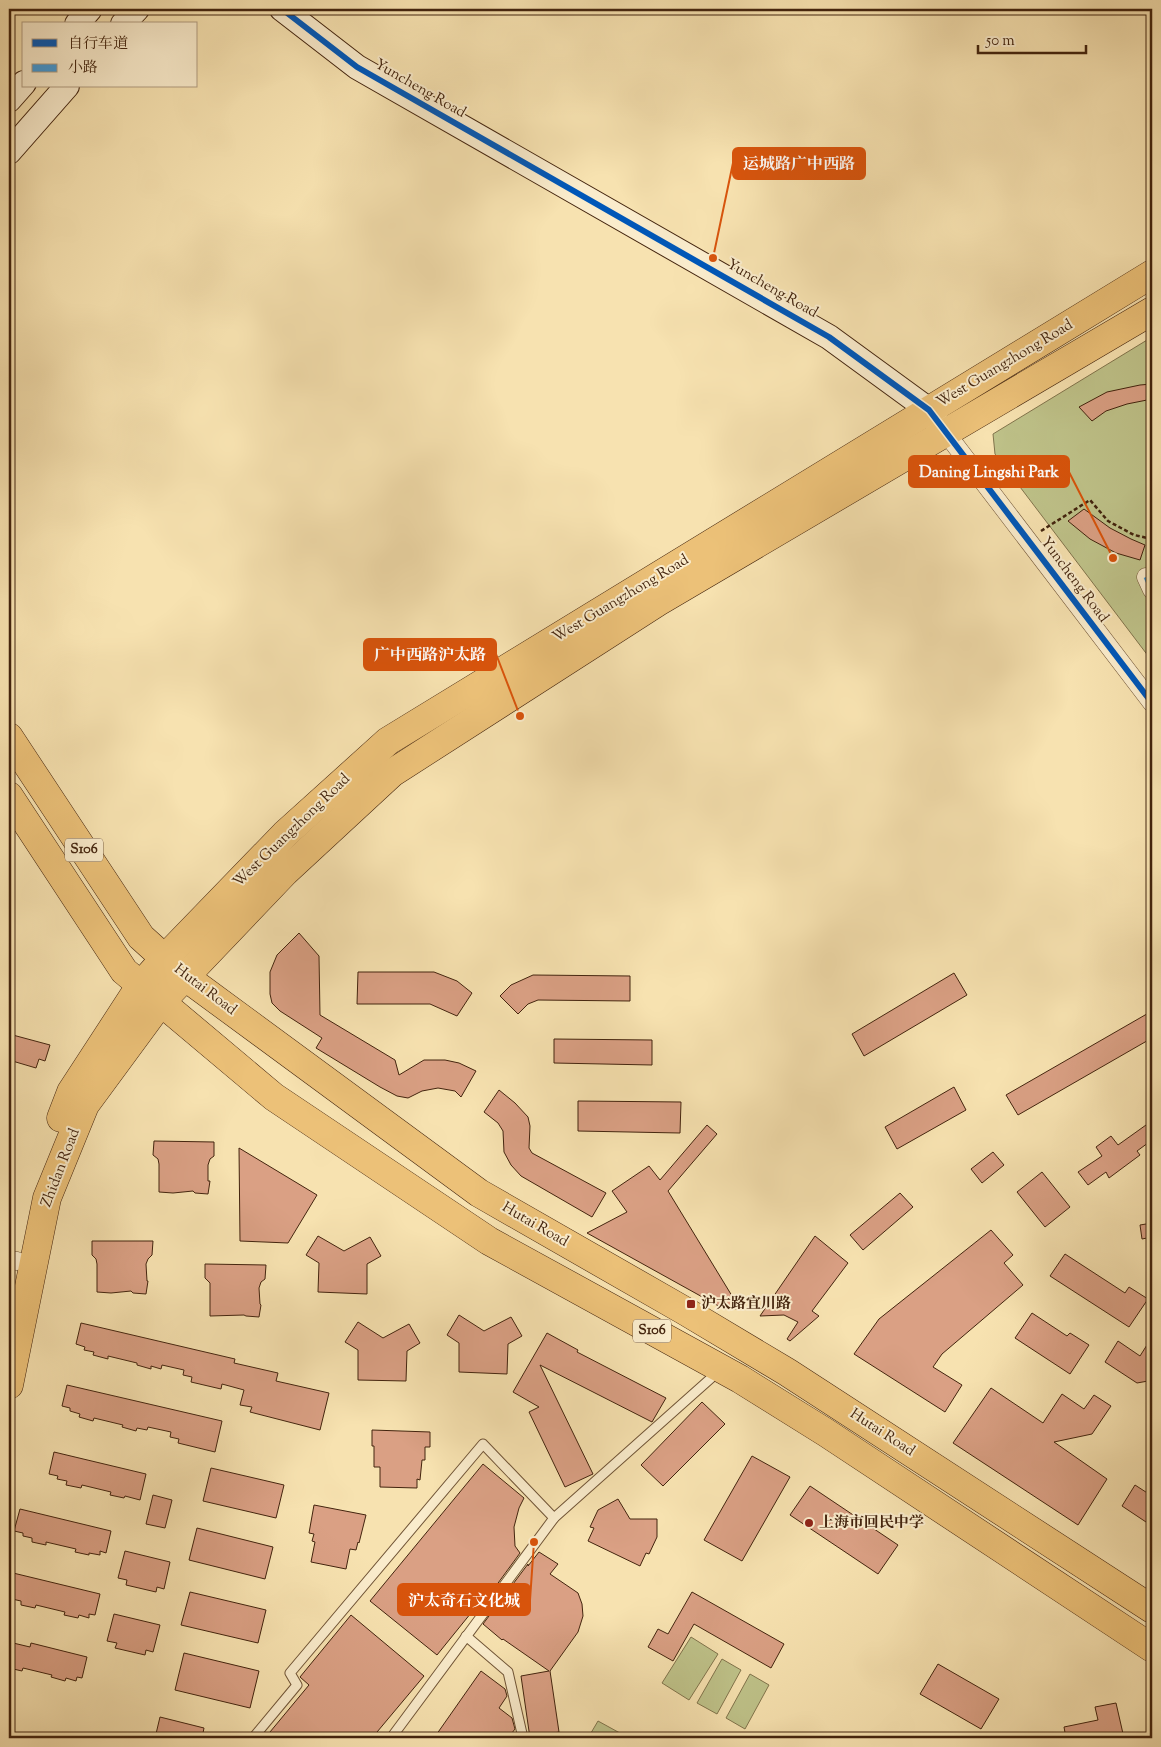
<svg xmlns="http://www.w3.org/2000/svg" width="1161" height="1747" font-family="'Sorts Mill Goudy','Noto Serif SC',serif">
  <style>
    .green { fill: #bfc38a; stroke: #81744c }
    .building { fill: #daa084; stroke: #43240e }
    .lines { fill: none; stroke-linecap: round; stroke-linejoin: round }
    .lane-casing { stroke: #705436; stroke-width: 11 }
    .street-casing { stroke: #705436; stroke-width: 19 }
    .secondary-casing { stroke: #43240e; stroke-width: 26 }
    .primary-casing { stroke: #43240e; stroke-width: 29 }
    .path { stroke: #43240e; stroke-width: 2.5; stroke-dasharray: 4 2.5; stroke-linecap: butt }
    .lane { stroke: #faeccc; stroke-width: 9 }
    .street { stroke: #faeccc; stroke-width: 18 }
    .secondary { stroke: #faeccc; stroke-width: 24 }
    .primary { stroke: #ecc178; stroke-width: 28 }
    .quiet { stroke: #3f9cde; stroke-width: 5; stroke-dasharray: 10 5; stroke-linecap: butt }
    .cycleway-casing { stroke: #faeccc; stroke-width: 9 }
    .cycleway { stroke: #0057b8; stroke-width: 6 }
    .poi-dot { fill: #8f2418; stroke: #faeccc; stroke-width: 2 }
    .labels { text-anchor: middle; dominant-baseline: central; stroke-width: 4; stroke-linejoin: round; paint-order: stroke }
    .shield { fill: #faeccc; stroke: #7a6047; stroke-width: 1 }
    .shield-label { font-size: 14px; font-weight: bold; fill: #43240e }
    .street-label { font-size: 15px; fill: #43240e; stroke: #faeccc }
    .poi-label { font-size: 15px; font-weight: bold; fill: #43240e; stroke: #faeccc; text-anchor: start }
    .leader { fill: none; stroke: #d8540c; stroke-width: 2 }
    .callout-dot { fill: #d8540c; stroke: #faeccc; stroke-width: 2 }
    .callout { fill: #d8540c; stroke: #d8540c; stroke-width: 2 }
    .callout-label { font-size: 16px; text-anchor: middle; font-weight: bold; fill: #fff }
  </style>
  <rect width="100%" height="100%" fill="#f7e2b0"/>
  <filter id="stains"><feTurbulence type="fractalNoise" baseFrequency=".004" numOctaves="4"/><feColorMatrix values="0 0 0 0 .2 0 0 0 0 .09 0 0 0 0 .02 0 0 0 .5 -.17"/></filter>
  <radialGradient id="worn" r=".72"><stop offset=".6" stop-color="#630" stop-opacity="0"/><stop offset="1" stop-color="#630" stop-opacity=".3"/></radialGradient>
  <!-- green -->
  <g class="green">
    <polygon points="1152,337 1152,661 995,454 993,434"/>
    <polygon points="691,1637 718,1654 689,1700 662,1683"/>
    <polygon points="722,1659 741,1670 717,1714 697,1703"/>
    <polygon points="750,1674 769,1685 745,1729 726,1718"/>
    <polygon points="598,1721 629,1738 588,1738"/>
  </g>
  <!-- building -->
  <g class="building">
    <polygon points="1152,384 1152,399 1127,404 1106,411 1092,421 1079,407 1107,392 1140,385"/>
    <polygon points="1084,509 1110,528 1131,539 1145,545 1140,560 1116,553 1090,539 1068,521"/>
    <polygon points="299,933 319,956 320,1015 395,1060 399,1075 424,1060 445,1060 459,1063 476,1071 461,1097 455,1091 438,1088 422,1091 408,1098 397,1096 380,1087 316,1048 322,1038 280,1011 272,1003 270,994 270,972 277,955"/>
    <polygon points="358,972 434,972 457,981 472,993 457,1016 430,1004 357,1004"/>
    <polygon points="954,973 967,995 864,1056 852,1034"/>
    <polygon points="533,975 630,976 630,1001 538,1000 528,1004 518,1014 500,996 511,985"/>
    <polygon points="1152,1011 1152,1038 1018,1115 1006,1095"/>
    <polygon points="9,1034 50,1045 45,1061 39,1059 36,1068 9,1060"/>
    <polygon points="554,1039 652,1040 652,1065 554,1063"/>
    <polygon points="954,1087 966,1110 897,1149 885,1127"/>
    <polygon points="499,1090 515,1103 528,1117 530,1126 529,1148 532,1153 606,1193 592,1217 521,1176 511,1165 504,1152 503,1131 498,1123 484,1112"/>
    <polygon points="578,1101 681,1102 680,1133 578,1131"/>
    <polygon points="707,1125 717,1134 668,1191 740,1309 724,1309 587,1233 627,1212 612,1191 649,1166 660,1180"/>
    <polygon points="1146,1125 1152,1135 1152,1140 1137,1151 1140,1155 1109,1178 1106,1172 1088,1185 1078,1172 1102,1156 1096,1147 1111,1136 1118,1145"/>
    <polygon points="154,1141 214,1142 214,1156 210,1159 208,1165 208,1181 210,1181 208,1194 195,1193 193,1191 173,1193 159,1192 159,1164 158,1159 153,1155"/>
    <polygon points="239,1148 317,1195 288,1243 240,1241"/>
    <polygon points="993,1152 1004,1165 982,1183 971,1169"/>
    <polygon points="1042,1172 1070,1207 1045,1227 1017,1192"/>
    <polygon points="900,1193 913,1207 863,1250 850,1235"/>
    <polygon points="1152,1223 1152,1237 1142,1239 1140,1225"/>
    <polygon points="991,1230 1013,1255 1004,1263 1023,1285 942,1354 933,1367 962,1385 945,1412 854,1354 879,1319"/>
    <polygon points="318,1236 344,1251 370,1237 381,1256 367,1264 367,1294 318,1292 319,1263 306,1255"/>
    <polygon points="815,1236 848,1263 812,1311 819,1316 790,1341 787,1339 798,1322 784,1315 760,1316"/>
    <polygon points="92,1241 153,1241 152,1255 148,1259 146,1264 147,1281 148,1281 146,1294 133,1293 131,1291 111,1293 97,1292 97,1264 96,1259 92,1255"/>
    <polygon points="1065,1254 1125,1293 1129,1287 1148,1299 1129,1327 1050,1276"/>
    <polygon points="205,1264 266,1265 265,1279 261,1282 259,1288 260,1304 261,1305 259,1317 246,1316 244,1315 210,1316 210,1283 205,1278"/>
    <polygon points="1032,1313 1067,1336 1070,1333 1089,1345 1070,1374 1015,1338"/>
    <polygon points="459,1315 484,1331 511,1317 522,1336 508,1344 507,1374 459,1372 459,1343 447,1335"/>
    <polygon points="358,1322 383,1338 409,1324 420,1343 407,1351 406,1381 358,1380 358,1350 345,1342"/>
    <polygon points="81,1323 235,1359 234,1363 278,1373 276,1381 329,1393 320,1430 250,1412 252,1407 240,1405 244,1390 222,1384 221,1389 191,1382 192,1377 183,1375 184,1370 162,1365 161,1369 151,1366 151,1369 137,1365 137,1363 108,1356 108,1359 93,1355 94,1352 84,1350 85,1347 76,1344"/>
    <polygon points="547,1333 578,1350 577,1352 666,1398 652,1422 540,1365 593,1474 565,1487 529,1412 539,1407 513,1392"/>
    <polygon points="1152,1337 1152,1375 1148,1381 1137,1383 1105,1362 1118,1341 1140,1356"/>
    <polygon points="67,1385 222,1421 215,1452 178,1443 179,1439 170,1437 171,1432 148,1427 147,1430 137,1428 136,1431 122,1427 123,1425 94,1418 93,1421 79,1417 80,1414 70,1411 70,1408 62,1406"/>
    <polygon points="991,1388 1043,1423 1062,1394 1084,1409 1094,1395 1111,1406 1092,1434 1054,1442 1107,1479 1078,1525 953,1443"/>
    <polygon points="702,1402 725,1424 663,1486 641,1465"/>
    <polygon points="372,1430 430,1432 430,1447 425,1447 425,1460 422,1460 420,1480 417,1479 417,1488 380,1487 380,1467 374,1467 374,1446 372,1446"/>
    <polygon points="54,1452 146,1474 140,1500 125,1496 124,1498 110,1495 111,1492 82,1485 81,1488 66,1485 67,1481 57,1479 58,1476 49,1474"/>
    <polygon points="752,1456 790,1477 742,1561 704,1540"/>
    <polygon points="483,1464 524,1498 519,1508 514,1527 515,1546 520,1553 474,1616 471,1613 437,1655 370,1601"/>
    <polygon points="211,1468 284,1485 276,1518 203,1501"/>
    <polygon points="1135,1485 1152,1496 1152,1526 1122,1506"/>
    <polygon points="810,1486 898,1545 878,1574 790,1515"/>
    <polygon points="153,1495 172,1500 165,1528 146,1524"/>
    <polygon points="618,1499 630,1519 657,1519 657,1537 649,1554 646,1553 640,1566 588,1541 594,1528 590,1527 598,1510"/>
    <polygon points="314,1505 366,1515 359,1543 358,1542 356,1550 350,1549 346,1569 311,1562 315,1542 312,1541 314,1534 309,1533"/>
    <polygon points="20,1509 111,1531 106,1553 100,1551 100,1555 89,1553 89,1555 75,1552 76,1549 46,1542 46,1545 32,1542 32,1538 23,1536 23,1533 14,1531"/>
    <polygon points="197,1528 273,1547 265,1579 189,1560"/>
    <polygon points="125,1551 170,1562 164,1589 157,1587 156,1592 126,1585 127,1580 118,1578"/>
    <polygon points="539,1552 558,1564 550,1574 578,1593 582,1604 583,1616 578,1632 550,1671 559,1732 548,1734 548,1738 530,1738 521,1676 549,1671 503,1639 502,1640 483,1624 528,1564 528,1566"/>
    <polygon points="9,1572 100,1594 95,1615 89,1614 89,1618 79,1615 78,1618 64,1615 65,1612 36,1605 35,1608 21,1605 21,1601 12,1599 12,1596 9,1595"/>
    <polygon points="190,1592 266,1610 258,1643 181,1625"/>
    <polygon points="692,1592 784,1644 771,1668 694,1624 673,1661 648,1647 658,1629 668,1634"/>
    <polygon points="114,1614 160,1625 153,1652 146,1650 145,1655 115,1648 117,1643 107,1641"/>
    <polygon points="351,1615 424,1676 372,1738 265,1738 309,1685 300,1677"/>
    <polygon points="9,1642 30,1647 31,1643 87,1657 82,1678 77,1677 76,1681 66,1678 65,1681 51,1677 52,1675 23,1668 22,1671 9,1668"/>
    <polygon points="184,1653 259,1671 250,1708 175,1690"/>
    <polygon points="938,1664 999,1699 981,1729 920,1694"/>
    <polygon points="481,1671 505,1689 507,1696 499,1708 512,1718 515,1729 508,1738 434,1738"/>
    <polygon points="1116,1703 1124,1738 1066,1738 1064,1727 1098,1720 1095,1707"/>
    <polygon points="160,1717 204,1728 202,1738 155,1738"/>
  </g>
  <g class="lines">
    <!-- lane casing -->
    <g class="lane-casing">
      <g id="lane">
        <polyline points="466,1636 508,1672 523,1738"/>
        <polyline points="253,1738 297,1685 290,1673 483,1444 554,1518"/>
        <polyline points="391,1738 554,1518 719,1371"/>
      </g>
    </g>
    <!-- street casing -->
    <g class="street-casing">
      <g id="street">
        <polyline points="946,433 1152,703"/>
        <polyline points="1146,577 1152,590"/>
        <polyline points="9,1260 17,1261"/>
      </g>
    </g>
    <!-- secondary casing -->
    <g class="secondary-casing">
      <g id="secondary">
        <polyline points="282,9 357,67 829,337 929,410 939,425"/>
        <polyline points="77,24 90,9"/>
        <polyline points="123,24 137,9"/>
        <polyline points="9,100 24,83"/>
        <polyline points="9,152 67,86"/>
      </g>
    </g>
    <!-- primary casing -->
    <g class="primary-casing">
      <g id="primary">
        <polyline points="9,737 141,937 184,976 479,1193 685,1311 787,1372 1152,1609"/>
        <polyline points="9,796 124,971 274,1097 489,1241 740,1379 825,1432 1152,1648"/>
        <polyline points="61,1118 71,1092 140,986 164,959 285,834 388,741 1152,274"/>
        <polyline points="9,1385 47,1198 85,1105 160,1003 285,872 392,773 658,602 1152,311"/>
      </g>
    </g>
    <!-- path -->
    <polyline class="path" points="1041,531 1090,500 1108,521 1134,535 1152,539"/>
    <!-- lane -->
    <use href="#lane" class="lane"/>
    <!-- street -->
    <use href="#street" class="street"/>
    <!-- secondary -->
    <use href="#secondary" class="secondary"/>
    <!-- primary -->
    <use href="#primary" class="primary"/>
    <!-- quiet -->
    <polyline class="quiet" points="1146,577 1152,590"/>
    <!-- cycleway casing -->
    <g class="cycleway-casing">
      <polyline id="cycleway" points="282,9 357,67 829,337 929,410 1152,703"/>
    </g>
    <!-- cycleway -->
    <use href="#cycleway" class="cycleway"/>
  </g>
  <!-- markers -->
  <g class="poi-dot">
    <rect x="686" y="1299" width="10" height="10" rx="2.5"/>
    <circle cx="809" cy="1523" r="5"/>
  </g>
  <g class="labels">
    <!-- shield labels -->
    <g class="shield">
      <rect x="65" y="838.5" width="38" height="23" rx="4"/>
      <rect x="633" y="1319.5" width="38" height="23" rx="4"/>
    </g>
    <g class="shield-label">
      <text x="84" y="850">S106</text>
      <text x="652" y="1331">S106</text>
    </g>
    <!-- street labels -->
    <g class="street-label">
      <text transform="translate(420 89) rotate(30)">Yuncheng Road</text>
      <text transform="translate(772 289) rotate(30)">Yuncheng Road</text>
      <text transform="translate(1005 364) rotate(-31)">West Guangzhong Road</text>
      <text transform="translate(1074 580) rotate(53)">Yuncheng Road</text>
      <text transform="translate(621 599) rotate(-31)">West Guangzhong Road</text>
      <text transform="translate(292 831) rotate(-44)">West Guangzhong Road</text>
      <text transform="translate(205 990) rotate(37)">Hutai Road</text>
      <text transform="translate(61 1168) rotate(-69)">Zhidan Road</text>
      <text transform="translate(535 1225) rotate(30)">Hutai Road</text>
      <text transform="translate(882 1433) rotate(33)">Hutai Road</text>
    </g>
    <!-- poi labels -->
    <g class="poi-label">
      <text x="701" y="1304">沪太路宜川路</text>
      <text x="819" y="1523">上海市回民中学</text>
    </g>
  </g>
  <!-- callouts -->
  <path class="leader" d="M713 258L733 163M1113 558L1069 472M520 716L496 654M534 1542L530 1600"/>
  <g class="callout-dot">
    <circle cx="713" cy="258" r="5"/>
    <circle cx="1113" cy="558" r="5"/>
    <circle cx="520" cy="716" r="5"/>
    <circle cx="534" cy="1542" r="5"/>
  </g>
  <g class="callout">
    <rect x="733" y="148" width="132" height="31" rx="5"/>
    <rect x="909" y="456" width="160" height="31" rx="5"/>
    <rect x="364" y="639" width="132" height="31" rx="5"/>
    <rect x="398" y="1584" width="132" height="31" rx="5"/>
  </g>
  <g class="callout-label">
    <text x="799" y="169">运城路广中西路</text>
    <text x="989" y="477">Daning Lingshi Park</text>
    <text x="430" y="660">广中西路沪太路</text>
    <text x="464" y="1606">沪太奇石文化城</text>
  </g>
  <!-- margin -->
  <rect width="1161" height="1747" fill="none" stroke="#f7e2b0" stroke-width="30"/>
  <rect x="10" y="10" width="1141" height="1727" fill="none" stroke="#43240e" stroke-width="2.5"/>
  <rect x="15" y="15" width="1131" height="1717" fill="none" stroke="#43240e"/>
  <!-- legend -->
  <rect x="22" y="22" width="175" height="65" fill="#faeccc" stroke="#b19c80"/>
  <rect x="32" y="39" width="25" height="8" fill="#0057b8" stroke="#b19c80"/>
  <text x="68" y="48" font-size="15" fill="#43240e">自行车道</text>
  <rect x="32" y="64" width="25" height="8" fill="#3f9cde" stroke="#b19c80"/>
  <text x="68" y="72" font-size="15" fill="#43240e">小路</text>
  <!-- scale -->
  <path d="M978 45v8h108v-8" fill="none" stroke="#43240e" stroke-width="2.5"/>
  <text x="986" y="45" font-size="15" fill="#43240e" stroke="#faeccc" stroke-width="4" paint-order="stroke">50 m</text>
  <rect width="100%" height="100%" filter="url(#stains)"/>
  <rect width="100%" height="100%" fill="url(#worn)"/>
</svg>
